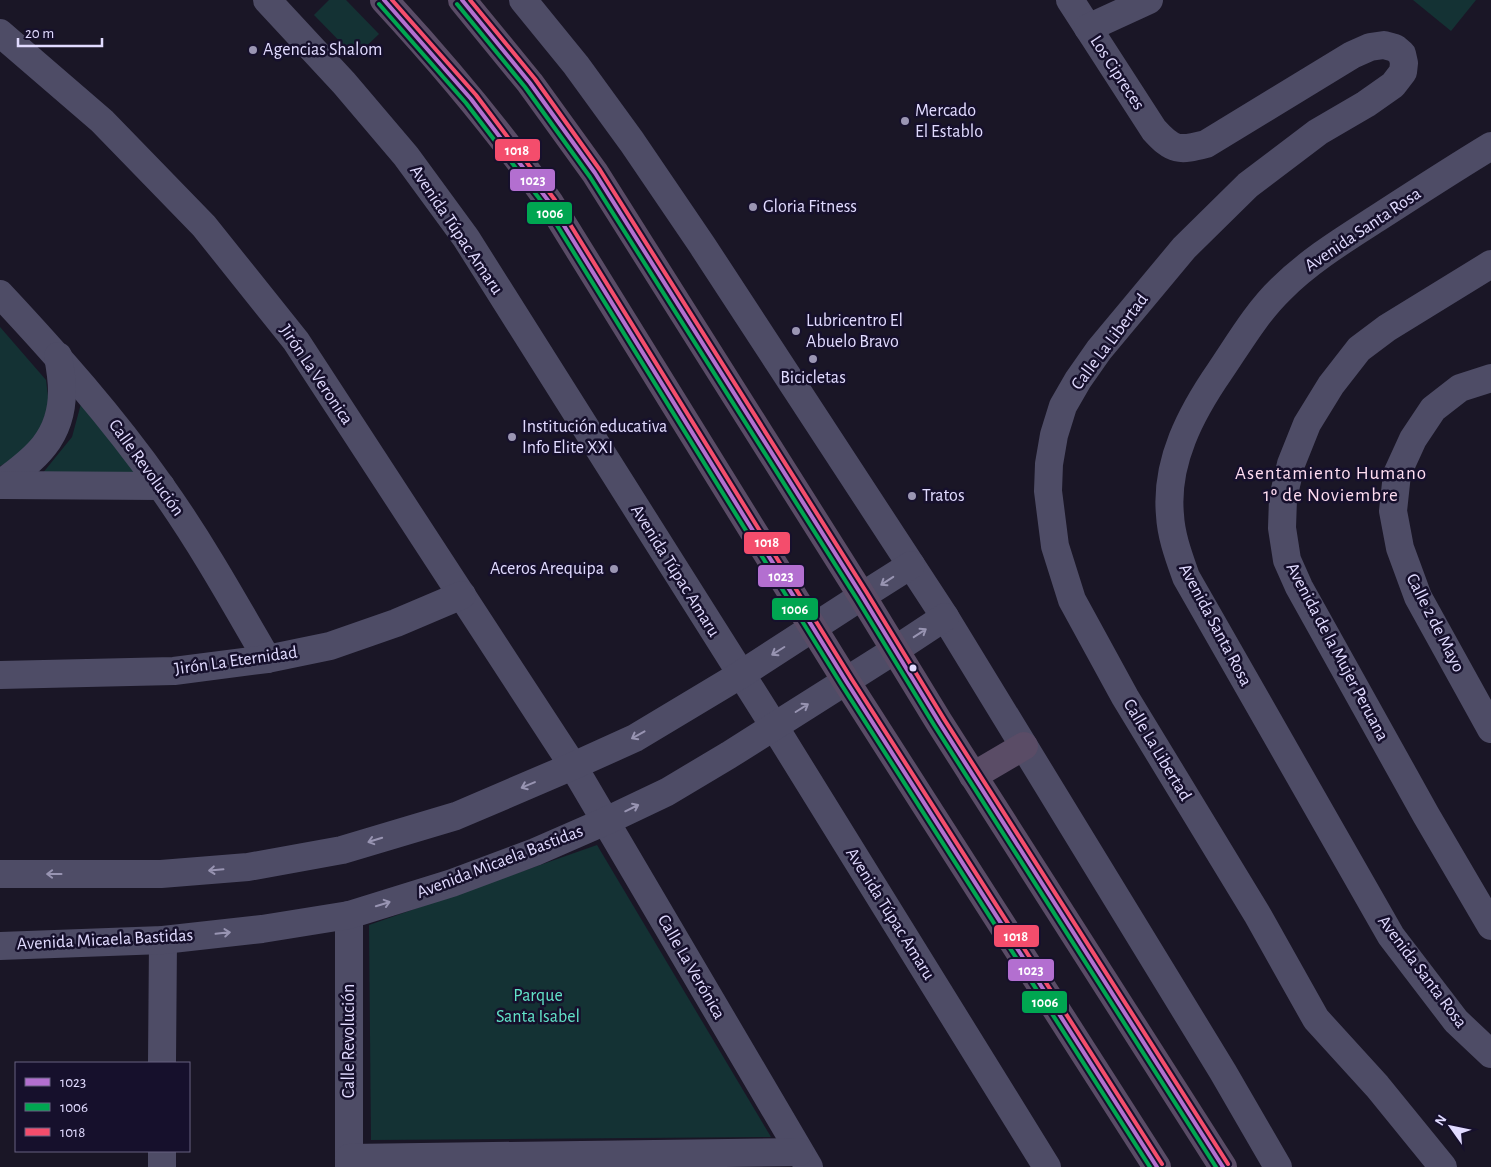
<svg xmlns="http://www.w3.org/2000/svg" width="1491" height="1167" font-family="'Alegreya Sans',sans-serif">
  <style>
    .green { fill: #143234 }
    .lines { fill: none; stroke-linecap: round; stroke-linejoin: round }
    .minor { stroke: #4e4c66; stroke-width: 28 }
    .tertiary { stroke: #4e4c66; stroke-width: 28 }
    .trunk { stroke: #5a4c66; stroke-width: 28 }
    .bus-1-casing { stroke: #16102c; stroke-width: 8 }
    .bus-2-casing { stroke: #16102c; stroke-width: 8 }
    .bus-3-casing { stroke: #16102c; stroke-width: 8 }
    .bus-1 { stroke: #b36fd0; stroke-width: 4 }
    .bus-2 { stroke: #00a651; stroke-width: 4 }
    .bus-3 { stroke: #f44d6c; stroke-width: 4 }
    .oneway { stroke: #9894b2 }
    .poi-dot { fill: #9b96b3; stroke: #16102c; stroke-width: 2 }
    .bus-dot { fill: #e1dbff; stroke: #16102c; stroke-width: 2 }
    .labels { text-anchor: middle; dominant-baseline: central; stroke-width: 5; stroke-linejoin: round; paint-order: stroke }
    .poi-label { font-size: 18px; fill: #e1dbff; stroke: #16102c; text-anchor: start }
    .street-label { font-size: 18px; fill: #e1dbff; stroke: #16102c }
    .park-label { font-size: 18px; fill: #62e4c9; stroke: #16102c }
    .neighbourhood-label { font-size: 19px; letter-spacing: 1px; fill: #ffddf1; stroke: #16102c }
    .line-badge { stroke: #16102c; stroke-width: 2 }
    .badge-label { font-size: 14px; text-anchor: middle; font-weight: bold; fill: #fff }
  </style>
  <rect width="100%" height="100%" fill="#1a1626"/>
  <!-- green -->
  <g class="green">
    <polygon points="329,0 346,0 379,34 355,57 314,15"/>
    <polygon points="1413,0 1476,0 1451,31"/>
    <polygon points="0,327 46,380 49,404 37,437 19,457 0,466"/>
    <polygon points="82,400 143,473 42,474 72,437"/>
    <polygon points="597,845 771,1137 371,1140 369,925"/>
  </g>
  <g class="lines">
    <!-- minor -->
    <g class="minor">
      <polyline points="267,0 344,83 406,156 466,238 774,726 1047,1167"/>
      <polyline points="523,0 576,65 632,142 702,245 945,617 1223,1072 1278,1167"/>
      <path d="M1070,0L1154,130C1173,151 1179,151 1206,144L1352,55L1370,47L1384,45L1395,48L1402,54L1404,63L1403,72L1393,85L1366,104L1318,132L1248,185L1184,248L1099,350L1078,380L1063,406L1054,435L1049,464L1048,491L1055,546L1072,600L1125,697L1257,914L1316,1019L1377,1086L1443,1167"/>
      <polyline points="1088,28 1149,0"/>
      <polyline points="0,33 102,121 204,226 296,341 573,766 809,1167"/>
      <path d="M1491,146C1453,169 1416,193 1379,217C1345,239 1310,260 1281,289C1257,312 1239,343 1220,371C1191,413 1165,462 1170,515C1171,536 1179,557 1186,577L1391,936L1456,1021L1491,1054"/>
      <polyline points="1491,264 1387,328 1359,349 1331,385 1307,424 1291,464 1283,498 1282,528 1287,560 1299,587 1426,815 1491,926"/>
      <path d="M0,294C57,355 112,417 160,485C200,541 233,600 267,659"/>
      <polyline points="1491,378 1460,388 1433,409 1413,439 1397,474 1393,511 1400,548 1418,597 1491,729"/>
      <path d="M0,484C35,459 62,438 62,391C62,379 60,367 58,356"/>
      <polyline points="0,485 161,486"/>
      <polyline points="862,596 911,565"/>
      <polyline points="895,650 945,617"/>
      <polyline points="0,675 174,671 267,659 330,646 396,623 462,595"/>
      <polyline points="349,915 349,1167"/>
      <polyline points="162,1063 163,940"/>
      <polyline points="349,1158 799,1152"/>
      <polyline points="162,1167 162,1151"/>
    </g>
    <!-- tertiary -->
    <g class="tertiary">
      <polyline points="0,874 161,874 248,867 342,850 456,816 573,766 635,738 740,675 862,596"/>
      <polyline points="0,946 163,940 262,929 349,915 452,883 535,852 606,821 667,792 729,755 895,650"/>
    </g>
    <!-- trunk -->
    <g class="trunk">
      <path d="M384,0C444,65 500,132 550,203L846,681L1157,1167"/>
      <polyline points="462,0 530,83 595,173 862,596 939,722 1223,1167"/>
      <polyline points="973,776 1024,746"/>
    </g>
    <!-- bus-1 casing -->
    <g class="bus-1-casing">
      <g id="bus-1">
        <polyline points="384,0 471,99 550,203 846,681 1157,1167"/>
        <polyline points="462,0 530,83 595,173 862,596 939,722 1223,1167"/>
      </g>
    </g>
    <!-- bus-2 casing -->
    <g class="bus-2-casing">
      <g id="bus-2">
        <polyline points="379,4 466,103 545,206 841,684 1150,1167"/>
        <polyline points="457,4 525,87 590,177 857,599 934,725 1216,1167"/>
      </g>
    </g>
    <!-- bus-3 casing -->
    <g class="bus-3-casing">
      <g id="bus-3">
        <polyline points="392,0 476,95 555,200 851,678 1162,1164"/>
        <polyline points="470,0 535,79 600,170 867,593 944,719 1228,1164"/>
      </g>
    </g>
    <!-- bus-1 -->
    <use href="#bus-1" class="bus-1"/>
    <!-- bus-2 -->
    <use href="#bus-2" class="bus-2"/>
    <!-- bus-3 -->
    <use href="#bus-3" class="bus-3"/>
  </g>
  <!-- one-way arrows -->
  <defs><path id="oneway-shaft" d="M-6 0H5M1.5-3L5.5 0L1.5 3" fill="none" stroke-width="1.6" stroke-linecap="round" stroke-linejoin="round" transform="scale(1.25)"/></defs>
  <g class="oneway">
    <use href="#oneway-shaft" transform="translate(887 581) rotate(147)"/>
    <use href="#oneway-shaft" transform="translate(920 633) rotate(-33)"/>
    <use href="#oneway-shaft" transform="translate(778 651) rotate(148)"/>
    <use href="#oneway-shaft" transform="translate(802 708) rotate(-32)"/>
    <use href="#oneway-shaft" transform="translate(638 735) rotate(151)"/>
    <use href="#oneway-shaft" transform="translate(528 785) rotate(157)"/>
    <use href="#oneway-shaft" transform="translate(632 808) rotate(-26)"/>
    <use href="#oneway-shaft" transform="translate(375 840) rotate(163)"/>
    <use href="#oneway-shaft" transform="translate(216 870) rotate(175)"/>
    <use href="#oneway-shaft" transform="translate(54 874) rotate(-180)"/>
    <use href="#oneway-shaft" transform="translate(383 904) rotate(-17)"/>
    <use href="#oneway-shaft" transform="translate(223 933) rotate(-6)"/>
  </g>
  <!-- markers -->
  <g class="poi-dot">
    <circle cx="253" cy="50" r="5"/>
    <circle cx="905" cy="121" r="5"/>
    <circle cx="753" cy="207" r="5"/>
    <circle cx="796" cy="331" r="5"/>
    <circle cx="813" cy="359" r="5"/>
    <circle cx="512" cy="437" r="5"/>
    <circle cx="912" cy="496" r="5"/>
    <circle cx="614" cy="569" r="5"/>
  </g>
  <circle class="bus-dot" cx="913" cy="668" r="4.5"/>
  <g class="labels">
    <!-- poi labels -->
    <g class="poi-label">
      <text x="263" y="50">Agencias Shalom</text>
      <text x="915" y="111">Mercado<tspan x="915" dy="21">El Establo</tspan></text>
      <text x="763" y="207">Gloria Fitness</text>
      <text x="806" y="321">Lubricentro El<tspan x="806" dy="21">Abuelo Bravo</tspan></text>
      <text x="813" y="378" text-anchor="middle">Bicicletas</text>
      <text x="522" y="427">Institución educativa<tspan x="522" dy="21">Info Elite XXI</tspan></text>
      <text x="922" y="496">Tratos</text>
      <text x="604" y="569" text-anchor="end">Aceros Arequipa</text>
    </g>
    <!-- street labels -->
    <g class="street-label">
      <text transform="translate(1117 73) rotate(57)">Los Cipreces</text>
      <text transform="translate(456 230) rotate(56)">Avenida Túpac Amaru</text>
      <text transform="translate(1363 230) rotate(-34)">Avenida Santa Rosa</text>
      <text transform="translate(1110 342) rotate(-53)">Calle La Libertad</text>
      <text transform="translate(316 375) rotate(56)">Jirón La Veronica</text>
      <text transform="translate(146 468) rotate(54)">Calle Revolución</text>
      <text transform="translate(675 571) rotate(58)">Avenida Túpac Amaru</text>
      <text transform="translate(1435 623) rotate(63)">Calle 2 de Mayo</text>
      <text transform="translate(1215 625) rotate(62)">Avenida Santa Rosa</text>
      <text transform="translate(1337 652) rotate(62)">Avenida de la Mujer Peruana</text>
      <text transform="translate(236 661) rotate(-8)">Jirón La Eternidad</text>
      <text transform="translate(1157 750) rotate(59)">Calle La Libertad</text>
      <text transform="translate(500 862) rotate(-21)">Avenida Micaela Bastidas</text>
      <text transform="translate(890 914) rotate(58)">Avenida Túpac Amaru</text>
      <text transform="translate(105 940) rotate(-3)">Avenida Micaela Bastidas</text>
      <text transform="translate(691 967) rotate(60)">Calle La Verónica</text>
      <text transform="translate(1422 972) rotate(53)">Avenida Santa Rosa</text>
      <text transform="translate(349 1041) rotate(-90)">Calle Revolución</text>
    </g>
    <!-- park labels -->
    <g class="park-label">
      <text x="538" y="996">Parque<tspan x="538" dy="21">Santa Isabel</tspan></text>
    </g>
    <!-- neighbourhood labels -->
    <g class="neighbourhood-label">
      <text x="1331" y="473">Asentamiento Humano<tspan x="1331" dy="22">1º de Noviembre</tspan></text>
    </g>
  </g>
  <g class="line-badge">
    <rect x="494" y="138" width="47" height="24" rx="5" fill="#f44d6c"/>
    <rect x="509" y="168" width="47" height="24" rx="5" fill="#b36fd0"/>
    <rect x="526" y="201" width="47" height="24" rx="5" fill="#00a651"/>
    <rect x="743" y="531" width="48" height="24" rx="5" fill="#f44d6c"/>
    <rect x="757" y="564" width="48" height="24" rx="5" fill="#b36fd0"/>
    <rect x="771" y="597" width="48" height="24" rx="5" fill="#00a651"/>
    <rect x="993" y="924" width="47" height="24" rx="5" fill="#f44d6c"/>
    <rect x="1007" y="958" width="48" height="24" rx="5" fill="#b36fd0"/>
    <rect x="1021" y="990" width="47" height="24" rx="5" fill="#00a651"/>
  </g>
  <g class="badge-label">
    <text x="517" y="155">1018</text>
    <text x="533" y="185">1023</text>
    <text x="550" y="218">1006</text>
    <text x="767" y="547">1018</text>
    <text x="781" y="581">1023</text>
    <text x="795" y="614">1006</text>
    <text x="1016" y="941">1018</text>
    <text x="1031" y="975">1023</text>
    <text x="1045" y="1007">1006</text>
  </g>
  <!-- legend -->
  <rect x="15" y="1062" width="175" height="90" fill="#16102c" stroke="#676180"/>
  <rect x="25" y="1078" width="25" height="8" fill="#b36fd0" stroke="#676180"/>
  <text x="60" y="1087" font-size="15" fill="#e1dbff">1023</text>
  <rect x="25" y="1103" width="25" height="8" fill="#00a651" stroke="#676180"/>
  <text x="60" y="1112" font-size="15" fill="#e1dbff">1006</text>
  <rect x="25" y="1128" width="25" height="8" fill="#f44d6c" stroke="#676180"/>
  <text x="60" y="1137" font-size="15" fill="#e1dbff">1018</text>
  <!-- north arrow -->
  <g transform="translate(1451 1127) rotate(303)" stroke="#16102c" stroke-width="4" paint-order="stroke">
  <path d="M0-4L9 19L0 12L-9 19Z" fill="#e1dbff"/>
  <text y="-8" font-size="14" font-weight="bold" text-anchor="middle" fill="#e1dbff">N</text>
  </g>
  <!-- scale -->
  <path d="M18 38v8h84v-8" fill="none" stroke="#e1dbff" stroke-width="2.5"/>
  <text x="25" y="38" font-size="15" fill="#e1dbff" stroke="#16102c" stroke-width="4" paint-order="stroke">20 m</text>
</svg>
